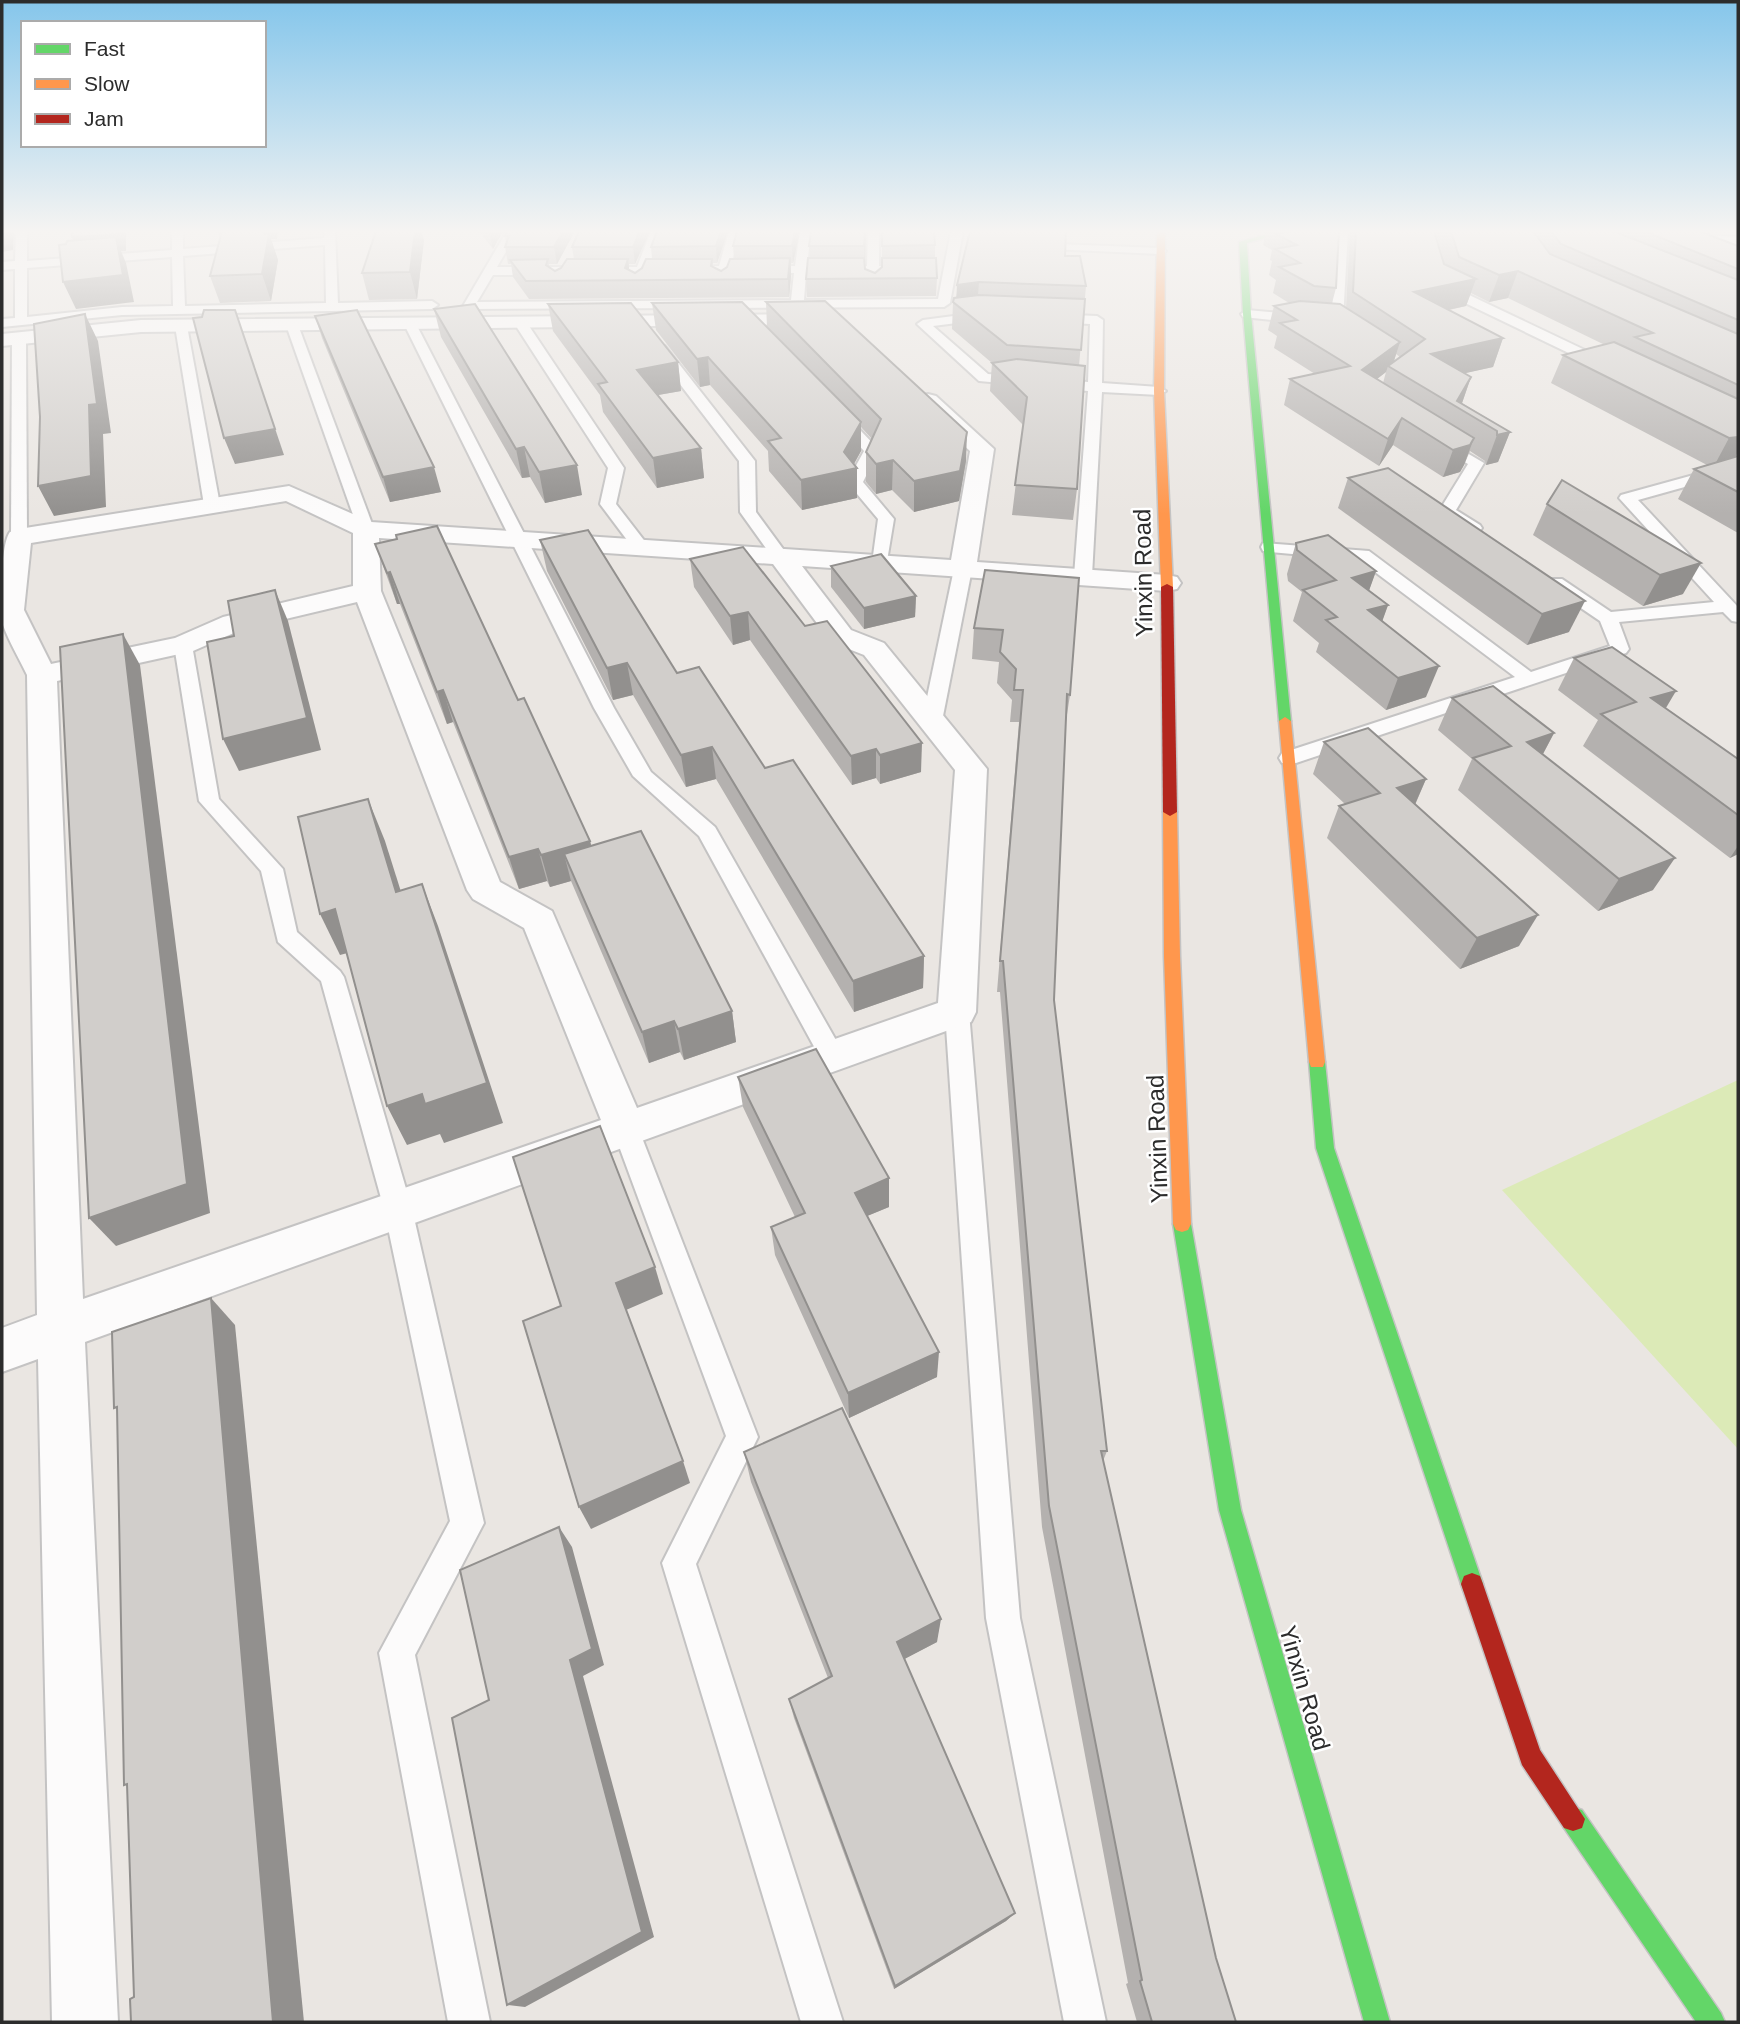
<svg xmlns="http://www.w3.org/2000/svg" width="1740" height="2024" font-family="Arial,sans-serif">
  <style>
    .pitch { fill: #dceab7 }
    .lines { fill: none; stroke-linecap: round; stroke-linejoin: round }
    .lane-casing { stroke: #c4c3c3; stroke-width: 4 }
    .street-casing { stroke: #c4c3c3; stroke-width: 4 }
    .fast-casing { stroke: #c4c3c3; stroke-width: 3 }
    .slow-casing { stroke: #c4c3c3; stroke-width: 3 }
    .jam-casing { stroke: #c4c3c3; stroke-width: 3 }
    .lane { fill: #fcfbfb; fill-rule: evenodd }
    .street { fill: #fcfbfb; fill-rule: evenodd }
    .fast { fill: #63d668; fill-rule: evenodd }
    .slow { fill: #ff974d; fill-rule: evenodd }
    .jam { fill: #b3261e; fill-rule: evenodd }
    .wall { fill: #b4b1af; fill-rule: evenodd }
    .shaded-wall { fill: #92908e }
    .building { fill: #d1cecb; stroke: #92908e; stroke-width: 2 }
    .labels { text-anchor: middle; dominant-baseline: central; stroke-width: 5; stroke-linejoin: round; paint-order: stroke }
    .street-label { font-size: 24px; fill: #2c2c2c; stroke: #fff }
  </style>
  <rect width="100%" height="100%" fill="#eae6e2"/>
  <!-- pitch -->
  <polygon class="pitch" points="1738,1080 1738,1449 1502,1190"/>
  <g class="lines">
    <!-- lane casing -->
    <g class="lane-casing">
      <g id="lane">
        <path d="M16,231H27V261L172,250V231H183V249L324,238L325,231H335L338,303L432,301L438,305L432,309L122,315L2,327V319L15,318V269L2,270V262L15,261ZM325,245L326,303L185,306L183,256ZM172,257L173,306L122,307L27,317V268Z"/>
        <path d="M507,231H518L497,267H637L651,231H662L649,267L719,266L729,231H740L731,266H795L800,231H811L807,266H867L868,231H879V266L912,265L918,269L912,273H879V285L873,289L867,285V273H806L804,300L938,299L951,231H963L950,303L944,307L465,309L463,306ZM729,273H794L791,300L477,302L493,275L634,274L630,285L636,289L642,285L646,274H717L715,283L721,287L727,283Z"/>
        <polygon points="1337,231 1348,231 1343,320 1356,330 1350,334 1331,322"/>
        <polygon points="1422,231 1433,231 1448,285 1610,362 1610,368 1600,368 1438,290"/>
        <polygon points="1032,243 1160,248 1166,251 1160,254 1028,248 1028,244"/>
        <polygon points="1247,310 1302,315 1308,319 1302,323 1243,317 1241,314"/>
        <polygon points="984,312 989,313 989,319 933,326 988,374 1088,382 1090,324 1052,322 1046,318 1052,314 1097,316 1103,320 1102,383 1159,387 1166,391 1159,395 1102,392 1092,576 1089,580 1083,581 1074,576 1088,391 979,381 917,324 923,320"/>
        <polygon points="520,319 525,320 624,468 616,504 650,548 648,552 636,552 600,504 608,468 514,323"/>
        <polygon points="410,320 416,324 614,708 651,772 715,827 841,1049 845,1056 841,1063 832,1066 823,1063 699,836 633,776 594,708 404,324"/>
        <polygon points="292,321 298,325 374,529 372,532 360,532 358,529 286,325"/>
        <polygon points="181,322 187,326 220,505 212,510 204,505 175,326"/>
        <polygon points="19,334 26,338 27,537 19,542 11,537 12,338"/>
        <polygon points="660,345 665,346 755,461 756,512 789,557 787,561 775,561 740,512 739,461 653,349"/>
        <polygon points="838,411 843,412 879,450 863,482 894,519 886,567 880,568 872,563 878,519 847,482 864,451 831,415"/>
        <polygon points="1438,436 1484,463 1456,510 1480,525 1482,528 1480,531 1468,531 1439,511 1468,464 1433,443 1431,440 1433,437"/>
        <polygon points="1719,468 1724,470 1727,473 1724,476 1638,500 1738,607 1738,622 1732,621 1723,612 1619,622 1629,649 1626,653 1296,763 1282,763 1279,758 1282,753 1515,677 1359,560 1269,552 1263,551 1261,547 1263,543 1369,551 1531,672 1610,646 1600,621 1550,587 1547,583 1550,579 1562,579 1611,612 1714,602 1619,498 1621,495"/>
        <polygon points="963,564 972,569 942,721 939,725 925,725 922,721 954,569"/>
        <polygon points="183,640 192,645 219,799 283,869 297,932 340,971 344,977 412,1209 484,1523 415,1655 490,2022 448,2022 379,1653 450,1521 384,1209 321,981 278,942 261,871 199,801 174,645"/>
        <polygon points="957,1003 966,1005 969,1012 1020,1618 1106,2022 1064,2022 986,1618 945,1012 948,1005"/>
        <polygon points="626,1119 635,1122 639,1130 758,1437 696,1564 843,2022 801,2022 662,1563 726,1436 613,1130 617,1122"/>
      </g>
    </g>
    <!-- street casing -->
    <g class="street-casing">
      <g id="street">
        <polygon points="1674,233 1738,237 1738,247 1668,242 1665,238"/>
        <polygon points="818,314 825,316 828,320 825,324 141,332 2,346 2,334 141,320"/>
        <path d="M928,394L936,396L994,449L977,562L1167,575L1177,577L1181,583L1177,589L1167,591L802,566L851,630L884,643L987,769L976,1012L971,1022L85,1342L118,2022H52L38,1359L2,1372V1328L37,1315L27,675C19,658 9,642 3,625C0,609 0,545 10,532L19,529L289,486L371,522L951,560L970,451L920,406L917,401L920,396ZM286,501L353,533V586L223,617L175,638L51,664L24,610L31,543ZM379,538L773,564L831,642L864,655L955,770L938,1003L637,1108L552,911L500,882L381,591ZM357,602L467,890L473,899L524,928L601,1120L83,1299L57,681L193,651L243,629Z"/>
      </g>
    </g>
    <!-- fast casing -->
    <g class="fast-casing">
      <g id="fast">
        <polygon points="1278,231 1289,231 1247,243 1251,314 1291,721 1285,725 1279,721 1243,314 1239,242"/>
        <polygon points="1317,1056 1323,1057 1325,1062 1334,1148 1483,1584 1480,1592 1472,1595 1464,1592 1461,1584 1316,1148 1309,1062 1311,1057"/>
        <polygon points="1182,1216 1188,1218 1191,1224 1241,1510 1390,2022 1364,2022 1219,1510 1173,1224 1176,1218"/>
        <polygon points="1573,1807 1582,1810 1721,2013 1725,2022 1696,2022 1564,1828 1561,1819 1564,1810"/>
      </g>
    </g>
    <!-- slow casing -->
    <g class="slow-casing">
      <g id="slow">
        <polygon points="1157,231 1165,231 1164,391 1173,587 1167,590 1161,587 1154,391"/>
        <polygon points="1285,717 1291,721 1325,1062 1323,1067 1311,1067 1309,1062 1279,721"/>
        <polygon points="1170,808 1177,812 1180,956 1191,1224 1188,1230 1182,1232 1176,1230 1173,1224 1164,956 1163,812"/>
      </g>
    </g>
    <!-- jam casing -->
    <g class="jam-casing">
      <g id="jam">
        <polygon points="1167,584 1173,587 1177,812 1170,816 1163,812 1161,587"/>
        <polygon points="1472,1573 1480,1576 1483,1584 1540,1750 1585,1819 1582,1828 1573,1831 1564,1828 1522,1765 1461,1584 1464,1576"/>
      </g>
    </g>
    <!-- lane -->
    <use href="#lane" class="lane"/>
    <!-- street -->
    <use href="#street" class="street"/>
    <!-- fast -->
    <use href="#fast" class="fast"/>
    <!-- slow -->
    <use href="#slow" class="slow"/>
    <!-- jam -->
    <use href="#jam" class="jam"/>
  </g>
  <!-- wall -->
  <g class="wall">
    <polygon points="218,231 278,231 277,239 271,239 278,260 271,301 220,303 210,276 220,236"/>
    <polygon points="479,231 503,231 493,249"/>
    <polygon points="575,231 557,264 549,264 549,267 555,271 561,268 574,259 572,247 579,231 650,231 635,264 629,264 629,270 635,273 652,259 651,247 657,231 728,231 717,263 713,263 713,267 721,271 727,267 734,259 733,246 737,231 800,231 793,263 791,263 791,276 789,297 529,299 513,277 511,264 508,264 505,247 506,243 505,236"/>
    <polygon points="866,231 865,261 865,269 875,273 882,267 882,231 935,245 935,258 937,278 936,296 807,297 806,279 810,258 809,246"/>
    <polygon points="970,231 1065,256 1086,286 1079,366 1077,489 1073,520 1012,515 1023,425 990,391 992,363 952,329 953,302 956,298"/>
    <path d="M1266,231H1339L1336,288L1332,303L1346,308L1350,231H1434L1445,264L1435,231H1699L1738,246V533L1678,499L1694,469L1707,465L1551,383L1563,355L1605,345L1508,298L1489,302L1471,293L1466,306L1449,310L1503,338L1493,367L1465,373L1471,377L1462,403L1510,432L1498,462L1486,465L1485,461L1470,451L1464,465L1460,472L1443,477L1393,445L1379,466L1284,405L1290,379L1315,374L1274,348L1277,336L1268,330L1274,306L1289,303L1273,293L1276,280L1269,275L1272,261L1270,260L1272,250L1263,245ZM1396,354L1400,357L1394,361ZM1386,372L1383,383L1377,379Z"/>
    <polygon points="424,240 417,299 369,300 362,273"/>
    <polygon points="766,302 966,461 959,501 914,512 892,490 876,494 866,482 866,452 872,439 861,427 861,451 854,464 857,498 802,510 769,471 768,451 710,385 700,387 656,330 652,303 767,327"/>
    <polygon points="548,304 678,362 681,391 658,395 701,448 704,478 657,488 603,412 600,395 553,331"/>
    <polygon points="434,309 582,495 545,503 530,477 522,478 441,337"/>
    <polygon points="315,316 441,492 390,502 322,338"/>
    <polygon points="1348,478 1569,632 1527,645 1338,508"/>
    <polygon points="1562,480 1683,594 1643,606 1533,535 1547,504"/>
    <polygon points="540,540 677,673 765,768 924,956 923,988 854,1012 716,779 686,787 633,695 613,700 547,571"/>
    <polygon points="1296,543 1376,571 1369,590 1388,605 1382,621 1426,697 1386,710 1316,652 1319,643 1293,621 1302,592 1288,581 1287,574"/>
    <polygon points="375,544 518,700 590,841 591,845 732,1011 736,1042 684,1060 680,1052 649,1063 571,881 550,887 547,881 519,889 453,722 447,724 400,604 397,604"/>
    <polygon points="690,559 805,626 921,772 880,784 876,778 852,785 750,640 733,645 694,587"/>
    <polygon points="831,566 916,596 915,617 864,629 831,587"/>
    <polygon points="985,570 1070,695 1066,721 1054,1000 1107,1451 1103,1461 1216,1958 1236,2022 1137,2022 1126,1984 1128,1983 1042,1527 1000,992 997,992 1019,722 1010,722 1012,700 997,683 999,662 972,659 974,628"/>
    <polygon points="1574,658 1666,708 1738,759 1738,854 1730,858 1583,746 1598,720 1558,690"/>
    <polygon points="1452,698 1554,733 1543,754 1653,890 1598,911 1458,790 1472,759 1438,730"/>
    <polygon points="1324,742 1426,779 1415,805 1519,946 1460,969 1327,838 1339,806 1345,804 1313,774"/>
    <polygon points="738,1077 889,1178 889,1207 867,1216 937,1377 849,1418 775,1255 771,1227 795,1217 743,1107"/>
    <polygon points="744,1452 937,1642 904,1659 1015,1913 1006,1921 894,1989 794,1718 789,1699 828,1678 751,1482"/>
  </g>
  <!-- shaded-wall -->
  <g class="shaded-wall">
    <polygon points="2,231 14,231 13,250 2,252"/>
    <polygon points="119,231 126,231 126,251 121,251 126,263 134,302 76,309 63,282 79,254 72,237"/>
    <polygon points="218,231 278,231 277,239 271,239 278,260 271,301 262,274 223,243"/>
    <polygon points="415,231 422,231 424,240 417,299 410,272"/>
    <polygon points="490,231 503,231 493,249 489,232"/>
    <polygon points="563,231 575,231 557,264 554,247"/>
    <polygon points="640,231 650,231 635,264 633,247"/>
    <polygon points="721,231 728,231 717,263 716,246"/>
    <polygon points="795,231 800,231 793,263 792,246"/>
    <polygon points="865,231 866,231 865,263 864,246"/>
    <polygon points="790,258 791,276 789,297 788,279"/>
    <polygon points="628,259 630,277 625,268"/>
    <polygon points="1518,271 1508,298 1489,302 1499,275"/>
    <polygon points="1476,279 1466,306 1406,319 1414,292"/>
    <polygon points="979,282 977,308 956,304 957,285"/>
    <polygon points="235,310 284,455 235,464 224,438"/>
    <polygon points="85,314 98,341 111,433 103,434 106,507 54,516 38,486"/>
    <polygon points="1503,338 1493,367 1421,383 1431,354"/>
    <polygon points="1400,342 1392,367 1388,366 1386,372 1355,396 1362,370"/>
    <polygon points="708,357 710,385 700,387 697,359"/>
    <polygon points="678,362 681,391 641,398 637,370"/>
    <polygon points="1471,377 1461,406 1457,401"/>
    <polygon points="1402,418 1393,445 1379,466 1388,439"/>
    <polygon points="861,422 861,451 851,469 857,468 857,498 802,510 801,480 844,452"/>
    <polygon points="967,432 966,461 959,501 914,512 914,481"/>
    <polygon points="1510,432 1498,462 1486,465 1497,435"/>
    <polygon points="1738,437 1738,452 1731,465 1713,468 1729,438"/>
    <polygon points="1474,438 1464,465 1460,472 1443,477 1453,450"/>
    <polygon points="524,447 530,477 522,478 516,449"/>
    <polygon points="701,448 704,478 657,488 653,458"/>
    <polygon points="893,460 892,490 876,494 876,464"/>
    <polygon points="577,465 582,495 545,503 539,472"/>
    <polygon points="434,467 441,492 390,502 383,477"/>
    <polygon points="1701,563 1683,594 1643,606 1660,575"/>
    <polygon points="1376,571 1365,602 1352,578"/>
    <polygon points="390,572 400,604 397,604 387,573"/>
    <polygon points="275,590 288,621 321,750 239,771 223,739"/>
    <polygon points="916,596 915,617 864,629 864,608"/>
    <polygon points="1585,601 1569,632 1527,645 1542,614"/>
    <polygon points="1388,605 1377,636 1368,610"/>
    <polygon points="748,612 750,640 733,645 730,616"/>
    <polygon points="123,634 140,665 210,1213 116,1246 89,1218"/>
    <polygon points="627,663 633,695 613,700 607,668"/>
    <polygon points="1439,666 1426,697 1386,710 1398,678"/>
    <polygon points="443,690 453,722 447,724 437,692"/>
    <polygon points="1676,691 1657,723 1651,698"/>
    <polygon points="1554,733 1537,765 1527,742"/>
    <polygon points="922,743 921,772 880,784 880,755"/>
    <polygon points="712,747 716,779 686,787 681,755"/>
    <polygon points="876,749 876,778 852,785 851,756"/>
    <polygon points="1426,779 1412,811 1397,788"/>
    <polygon points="368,799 385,841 414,933 396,892"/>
    <polygon points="590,841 598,873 564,854 571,881 550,887 541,855"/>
    <polygon points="1738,846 1738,854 1730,858"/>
    <polygon points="538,849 547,881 519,889 509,857"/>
    <polygon points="1675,858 1653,890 1598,911 1619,879"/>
    <polygon points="422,884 438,926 503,1123 444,1143 440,1134 407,1145 387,1106 422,1094"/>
    <polygon points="335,909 355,951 340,955 320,914"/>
    <polygon points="1538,915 1519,946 1460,969 1477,938"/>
    <polygon points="924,956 923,988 854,1012 853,981"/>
    <polygon points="732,1011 736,1042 684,1060 678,1029"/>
    <polygon points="674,1021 680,1052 649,1063 642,1032"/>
    <polygon points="889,1178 889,1207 855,1221 855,1193"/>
    <polygon points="655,1267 663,1294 626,1310 616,1283"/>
    <polygon points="211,1298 235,1325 304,2022 273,2022"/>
    <polygon points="939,1352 937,1377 849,1418 848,1393"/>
    <polygon points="683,1461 690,1483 591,1529 579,1507"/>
    <polygon points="559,1527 572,1547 604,1665 583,1676 654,1937 525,2007 507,2005 570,1660"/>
    <polygon points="941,1619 937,1642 895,1664 897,1642"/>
    <polygon points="1015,1913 1006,1921 894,1989 895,1986"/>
  </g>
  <!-- building -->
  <g class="building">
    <polygon points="72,231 119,231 119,234 72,237"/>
    <polygon points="222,231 266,231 265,234 269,234 262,274 210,276"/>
    <polygon points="376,231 415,231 410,272 362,273"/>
    <polygon points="507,231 563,231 554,247 505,247 509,236 505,236"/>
    <polygon points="579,231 640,231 633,247 572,247"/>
    <polygon points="657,231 721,231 716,246 651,247"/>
    <polygon points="737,231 795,231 792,246 733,246"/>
    <polygon points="811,231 865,231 864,246 809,246"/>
    <polygon points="882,231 934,231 935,245 882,246"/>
    <polygon points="970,231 1066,231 1065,256 1080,256 1086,286 979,282 957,285"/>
    <polygon points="1291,231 1339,231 1336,288 1314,286 1279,267 1300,263 1275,249 1297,245 1276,234"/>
    <polygon points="1356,231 1434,231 1444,264 1476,279 1414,292 1503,338 1431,354 1471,377 1457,401 1510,432 1497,435 1497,431 1388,366 1425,339 1353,292"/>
    <polygon points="1451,231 1533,231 1550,254 1738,334 1738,385 1635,337 1653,333 1518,271 1499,275 1459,257"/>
    <polygon points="1551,231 1613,231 1738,280 1738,320 1561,244"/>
    <polygon points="1644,231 1699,231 1738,246 1738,269"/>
    <polygon points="116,237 123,275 63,282 59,245 66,244 67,241"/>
    <polygon points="790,258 788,279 526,281 510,260 548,259 546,265 555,271 561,268 567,259 628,259 625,268 635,273 642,268 646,259 712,259 711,266 721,271 727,267 730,259"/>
    <polygon points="808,258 864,258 865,269 875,273 882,267 882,258 936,258 937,278 806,279"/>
    <polygon points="979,295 1085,299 1081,350 1007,345 953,302 954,298"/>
    <polygon points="825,301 967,432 960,471 914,481 893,460 876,464 866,452 881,419 766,302"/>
    <polygon points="1300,301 1340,304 1400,342 1362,370 1474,438 1470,445 1453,450 1402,418 1388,439 1290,379 1350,366 1280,323 1297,320 1274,306"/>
    <polygon points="742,302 861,422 844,452 857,468 801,480 768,441 781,438 708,357 697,359 652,303"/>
    <polygon points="631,303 678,362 637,370 701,448 653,458 598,384 607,382 548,304"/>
    <polygon points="475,304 577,465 539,472 524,447 516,449 434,309"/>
    <polygon points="204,310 235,310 275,429 224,438 193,318 202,317"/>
    <polygon points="357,310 434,467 383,477 315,316"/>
    <polygon points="85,314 97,404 89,405 91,476 38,486 40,417 34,324"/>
    <polygon points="1614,342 1738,399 1738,437 1729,438 1563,355"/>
    <polygon points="1017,359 1085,366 1077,489 1015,485 1027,397 992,363"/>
    <polygon points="1738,456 1738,492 1694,469"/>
    <polygon points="1388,468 1585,601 1542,614 1348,478"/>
    <polygon points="1562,480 1701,563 1660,575 1547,504"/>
    <polygon points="437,526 518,700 524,698 590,841 541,855 538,849 509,857 443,690 437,692 390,572 387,573 375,544 397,539 396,535"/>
    <polygon points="588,530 677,673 699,667 765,768 793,760 924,956 853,981 712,747 681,755 627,663 607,668 540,540"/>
    <polygon points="1328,535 1376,571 1352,578 1388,605 1368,610 1439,666 1398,678 1326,620 1337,617 1303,590 1336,580 1297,550 1296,543"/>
    <polygon points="743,547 805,626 827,621 922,743 880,755 876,749 851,756 748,612 730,616 690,559"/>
    <polygon points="881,554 916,596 864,608 831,566"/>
    <polygon points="985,570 1079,578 1070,695 1067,694 1054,1000 1107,1451 1101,1451 1216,1958 1236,2022 1152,2022 1140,1981 1142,1980 1049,1506 1003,961 1000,961 1023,690 1014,690 1016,669 1000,652 1003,630 974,628"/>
    <polygon points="275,590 307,718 223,739 207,642 234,636 228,601"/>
    <polygon points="123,634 187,1184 89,1218 60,647"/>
    <polygon points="1612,647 1676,691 1651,698 1738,759 1738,815 1601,714 1636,702 1574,658"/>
    <polygon points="1493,686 1554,733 1527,742 1675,858 1619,879 1473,758 1511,746 1452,698"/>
    <polygon points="1368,728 1426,779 1397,788 1538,915 1477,938 1339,806 1380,793 1324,742"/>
    <polygon points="368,799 396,892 422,884 487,1083 425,1104 422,1094 387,1106 335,909 320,914 298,817"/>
    <polygon points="641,831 732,1011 678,1029 674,1021 642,1032 564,854"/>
    <polygon points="816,1049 889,1178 855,1193 939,1352 848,1393 771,1227 805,1213 738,1077"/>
    <polygon points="600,1126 655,1267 616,1283 683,1461 579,1507 523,1321 561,1306 513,1157"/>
    <polygon points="211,1298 273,2022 131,2022 130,1999 134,1997 127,1784 124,1785 117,1407 114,1408 112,1332"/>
    <polygon points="842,1408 941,1619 897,1642 1015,1913 895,1986 789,1699 832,1676 744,1452"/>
    <polygon points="559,1527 592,1649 570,1660 642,1932 507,2005 452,1718 489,1700 460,1570"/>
  </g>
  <!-- sky -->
  <linearGradient id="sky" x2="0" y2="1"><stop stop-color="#85c6eb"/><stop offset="0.45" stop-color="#f6f4f2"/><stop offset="1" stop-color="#f6f4f2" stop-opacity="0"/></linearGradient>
  <rect width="1740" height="514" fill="url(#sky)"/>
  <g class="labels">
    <!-- street labels -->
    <g class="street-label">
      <text transform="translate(1143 573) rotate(-91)">Yinxin Road</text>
      <text transform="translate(1157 1139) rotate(-92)">Yinxin Road</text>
      <text transform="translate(1305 1688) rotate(74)">Yinxin Road</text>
    </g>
  </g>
  <!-- border -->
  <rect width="1740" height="2024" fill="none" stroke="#2c2c2c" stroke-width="7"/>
  <!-- legend -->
  <rect x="21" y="21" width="245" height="126" fill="#ffffff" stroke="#ababab" stroke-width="2"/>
  <rect x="35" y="44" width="35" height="10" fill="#63d668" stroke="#ababab" stroke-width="2"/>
  <text x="84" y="56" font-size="21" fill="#2c2c2c">Fast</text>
  <rect x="35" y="79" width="35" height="10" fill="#ff974d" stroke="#ababab" stroke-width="2"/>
  <text x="84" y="91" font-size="21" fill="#2c2c2c">Slow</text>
  <rect x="35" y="114" width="35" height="10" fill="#b3261e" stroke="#ababab" stroke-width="2"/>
  <text x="84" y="126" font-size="21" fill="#2c2c2c">Jam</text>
</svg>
